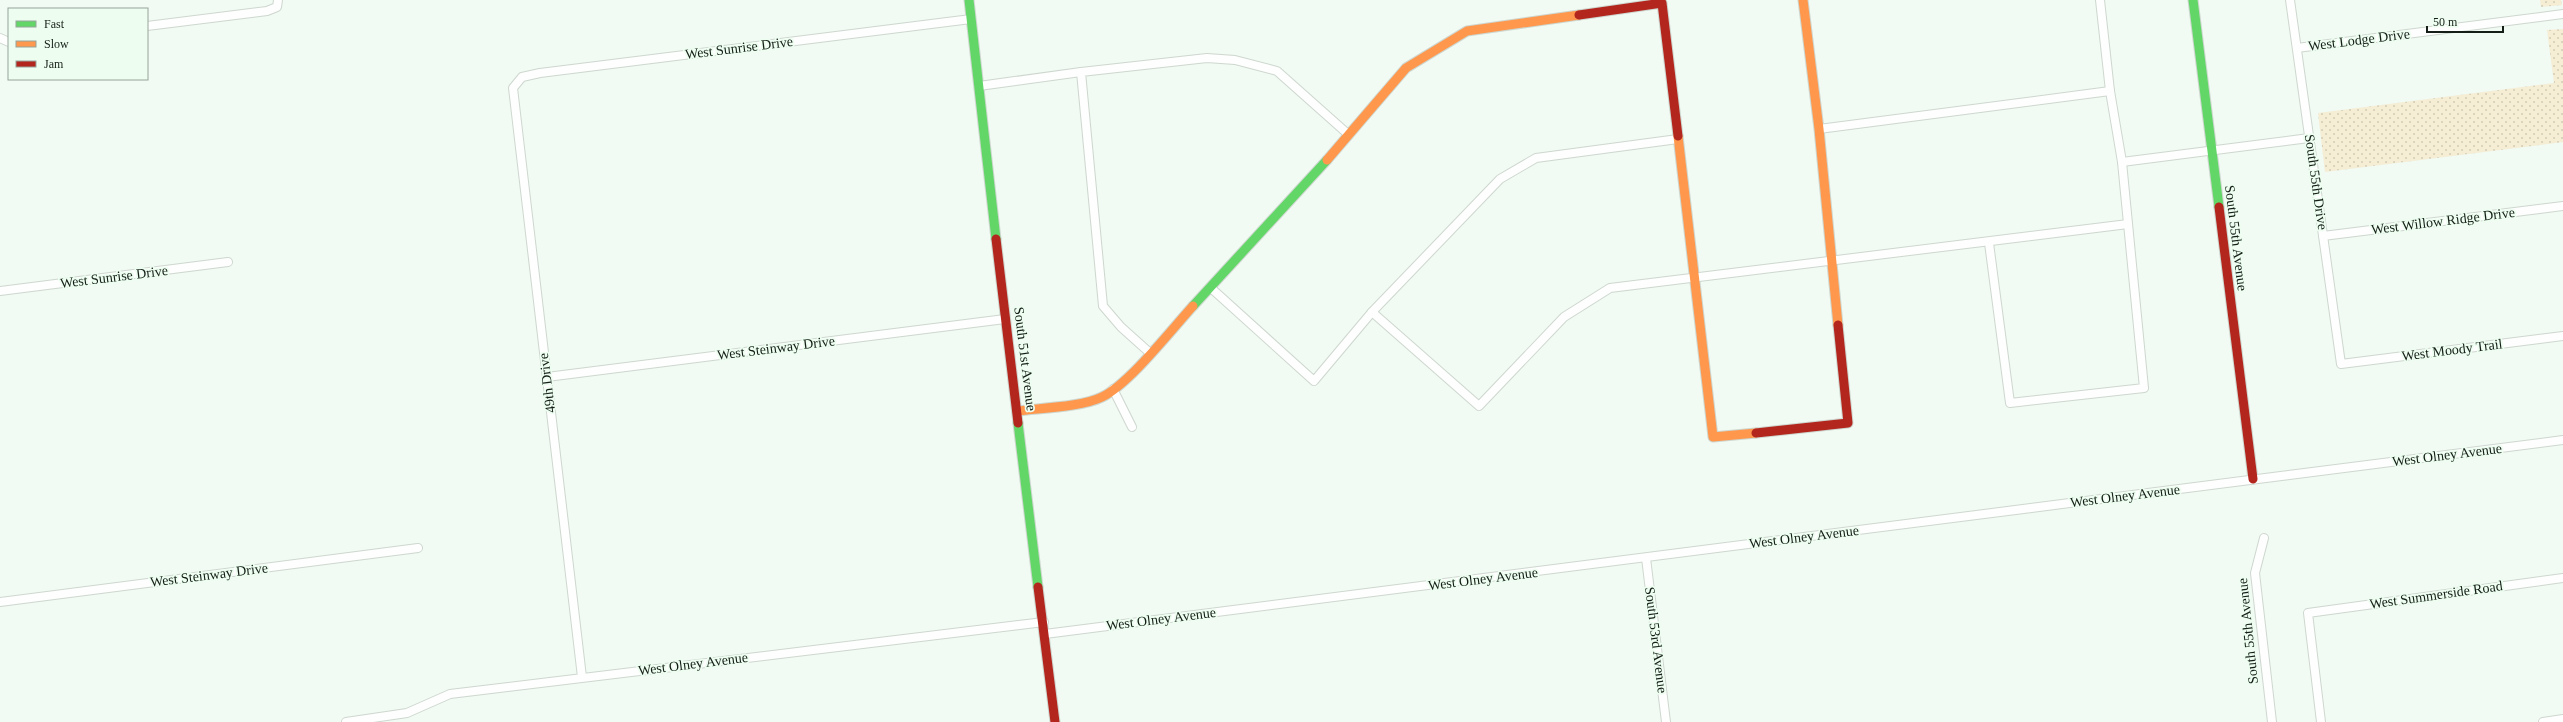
<svg xmlns="http://www.w3.org/2000/svg" width="2563" height="722" font-family="'Times New Roman',serif">
  <style>
    .grass { fill: url(#grass-dots) }
    .lines { fill: none; stroke-linecap: round; stroke-linejoin: round }
    .street-casing { stroke: #ced7cf; stroke-width: 10 }
    .fast-casing { stroke: #ced7cf; stroke-width: 11 }
    .slow-casing { stroke: #ced7cf; stroke-width: 11 }
    .jam-casing { stroke: #ced7cf; stroke-width: 11 }
    .street { stroke: #fdfefd; stroke-width: 8 }
    .fast { stroke: #63d668; stroke-width: 9 }
    .slow { stroke: #ff974d; stroke-width: 9 }
    .jam { stroke: #b3261e; stroke-width: 9 }
    .labels { text-anchor: middle; dominant-baseline: central; stroke-width: 3.5; stroke-linejoin: round; paint-order: stroke }
    .street-label { font-size: 14px; fill: #141e16; stroke: #edfef0 }
  </style>
  <defs>
    <pattern id="grass-dots" width="8" height="8" patternUnits="userSpaceOnUse"><rect width="8" height="8" fill="#f5edd4"/><path d="M2 2h.1M6 6h.1" fill="none" stroke="#d1cbb5" stroke-width="1.8" stroke-linecap="round"/></pattern>
  </defs>
  <rect width="100%" height="100%" fill="#f1faf3"/>
  <!-- grass -->
  <g class="grass">
    <polygon points="2540,0 2561,0 2562,5 2541,7"/>
    <polygon points="2563,29 2563,142 2325,172 2318,113 2554,83 2547,30"/>
  </g>
  <g class="lines">
    <!-- street casing -->
    <g class="street-casing">
      <g id="street">
        <polyline points="2290,0 2341,364 2563,336"/>
        <polyline points="147,26 267,11 277,7 278,0"/>
        <polyline points="0,38 9,42"/>
        <polyline points="2297,48 2563,14"/>
        <polyline points="979,86 1081,72"/>
        <polyline points="1819,129 2110,91"/>
        <polyline points="2122,162 2309,138"/>
        <polyline points="2323,236 2563,206"/>
        <polyline points="1989,243 2010,403 2144,388 2122,162 2110,91 2100,0"/>
        <polyline points="1211,288 1314,381 1372,312 1500,179 1536,158 1678,139"/>
        <polyline points="0,291 228,262"/>
        <polyline points="1372,312 1479,406 1564,317 1610,288 2128,224"/>
        <polyline points="1150,353 1121,327 1103,306 1081,72 1207,58 1235,60 1277,71 1349,135"/>
        <polyline points="547,377 1005,319"/>
        <polyline points="1113,389 1132,427"/>
        <polyline points="2264,538 2255,573 2272,722"/>
        <polyline points="1646,558 1666,722"/>
        <polyline points="0,602 418,548"/>
        <polyline points="1045,634 2563,440"/>
        <polyline points="582,677 513,88 522,77 540,73 971,19"/>
        <polyline points="346,722 407,713 450,694 1044,622"/>
        <polyline points="2321,722 2308,613 2563,578"/>
        <polyline points="2543,722 2563,719"/>
      </g>
    </g>
    <!-- fast casing -->
    <g class="fast-casing">
      <g id="fast">
        <polyline points="969,0 996,239"/>
        <polyline points="2193,0 2219,207"/>
        <polyline points="1193,306 1327,160"/>
        <polyline points="1018,423 1038,587"/>
      </g>
    </g>
    <!-- slow casing -->
    <g class="slow-casing">
      <g id="slow">
        <polyline points="1803,0 1819,129 1838,325"/>
        <polyline points="1678,136 1713,437 1756,433"/>
        <polyline points="1327,160 1406,68 1467,31 1579,15"/>
        <path d="M1017,411C1040,408 1082,407 1102,397C1129,384 1172,329 1193,306"/>
      </g>
    </g>
    <!-- jam casing -->
    <g class="jam-casing">
      <g id="jam">
        <polyline points="1579,15 1662,3 1678,136"/>
        <polyline points="2219,207 2253,479"/>
        <polyline points="996,239 1018,423"/>
        <polyline points="1756,433 1848,423 1838,325"/>
        <polyline points="1038,587 1055,722"/>
      </g>
    </g>
    <!-- street -->
    <use href="#street" class="street"/>
    <!-- fast -->
    <use href="#fast" class="fast"/>
    <!-- slow -->
    <use href="#slow" class="slow"/>
    <!-- jam -->
    <use href="#jam" class="jam"/>
  </g>
  <g class="labels">
    <!-- street labels -->
    <g class="street-label">
      <text transform="translate(2359 40) rotate(-7)">West Lodge Drive</text>
      <text transform="translate(739 48) rotate(-7)">West Sunrise Drive</text>
      <text transform="translate(2316 182) rotate(82)">South 55th Drive</text>
      <text transform="translate(2443 221) rotate(-7)">West Willow Ridge Drive</text>
      <text transform="translate(2236 238) rotate(83)">South 55th Avenue</text>
      <text transform="translate(114 277) rotate(-7)">West Sunrise Drive</text>
      <text transform="translate(776 348) rotate(-7)">West Steinway Drive</text>
      <text transform="translate(2452 350) rotate(-7)">West Moody Trail</text>
      <text transform="translate(1025 359) rotate(83)">South 51st Avenue</text>
      <text transform="translate(547 383) rotate(-97)">49th Drive</text>
      <text transform="translate(2447 455) rotate(-7)">West Olney Avenue</text>
      <text transform="translate(2125 496) rotate(-7)">West Olney Avenue</text>
      <text transform="translate(1804 537) rotate(-7)">West Olney Avenue</text>
      <text transform="translate(209 575) rotate(-7)">West Steinway Drive</text>
      <text transform="translate(1483 579) rotate(-7)">West Olney Avenue</text>
      <text transform="translate(2436 595) rotate(-8)">West Summerside Road</text>
      <text transform="translate(1161 619) rotate(-7)">West Olney Avenue</text>
      <text transform="translate(2248 631) rotate(-96)">South 55th Avenue</text>
      <text transform="translate(1656 640) rotate(83)">South 53rd Avenue</text>
      <text transform="translate(693 664) rotate(-7)">West Olney Avenue</text>
    </g>
  </g>
  <!-- legend -->
  <rect x="8" y="8" width="140" height="72" fill="#edfef0" stroke="#96a499"/>
  <rect x="16" y="21" width="20" height="6" fill="#63d668" stroke="#96a499"/>
  <text x="44" y="28" font-size="12" fill="#141e16">Fast</text>
  <rect x="16" y="41" width="20" height="6" fill="#ff974d" stroke="#96a499"/>
  <text x="44" y="48" font-size="12" fill="#141e16">Slow</text>
  <rect x="16" y="61" width="20" height="6" fill="#b3261e" stroke="#96a499"/>
  <text x="44" y="68" font-size="12" fill="#141e16">Jam</text>
  <!-- scale -->
  <path d="M2427 26v6h76v-6" fill="none" stroke="#141e16" stroke-width="2"/>
  <text x="2433" y="26" font-size="12" fill="#141e16" stroke="#edfef0" stroke-width="3" paint-order="stroke">50 m</text>
</svg>
